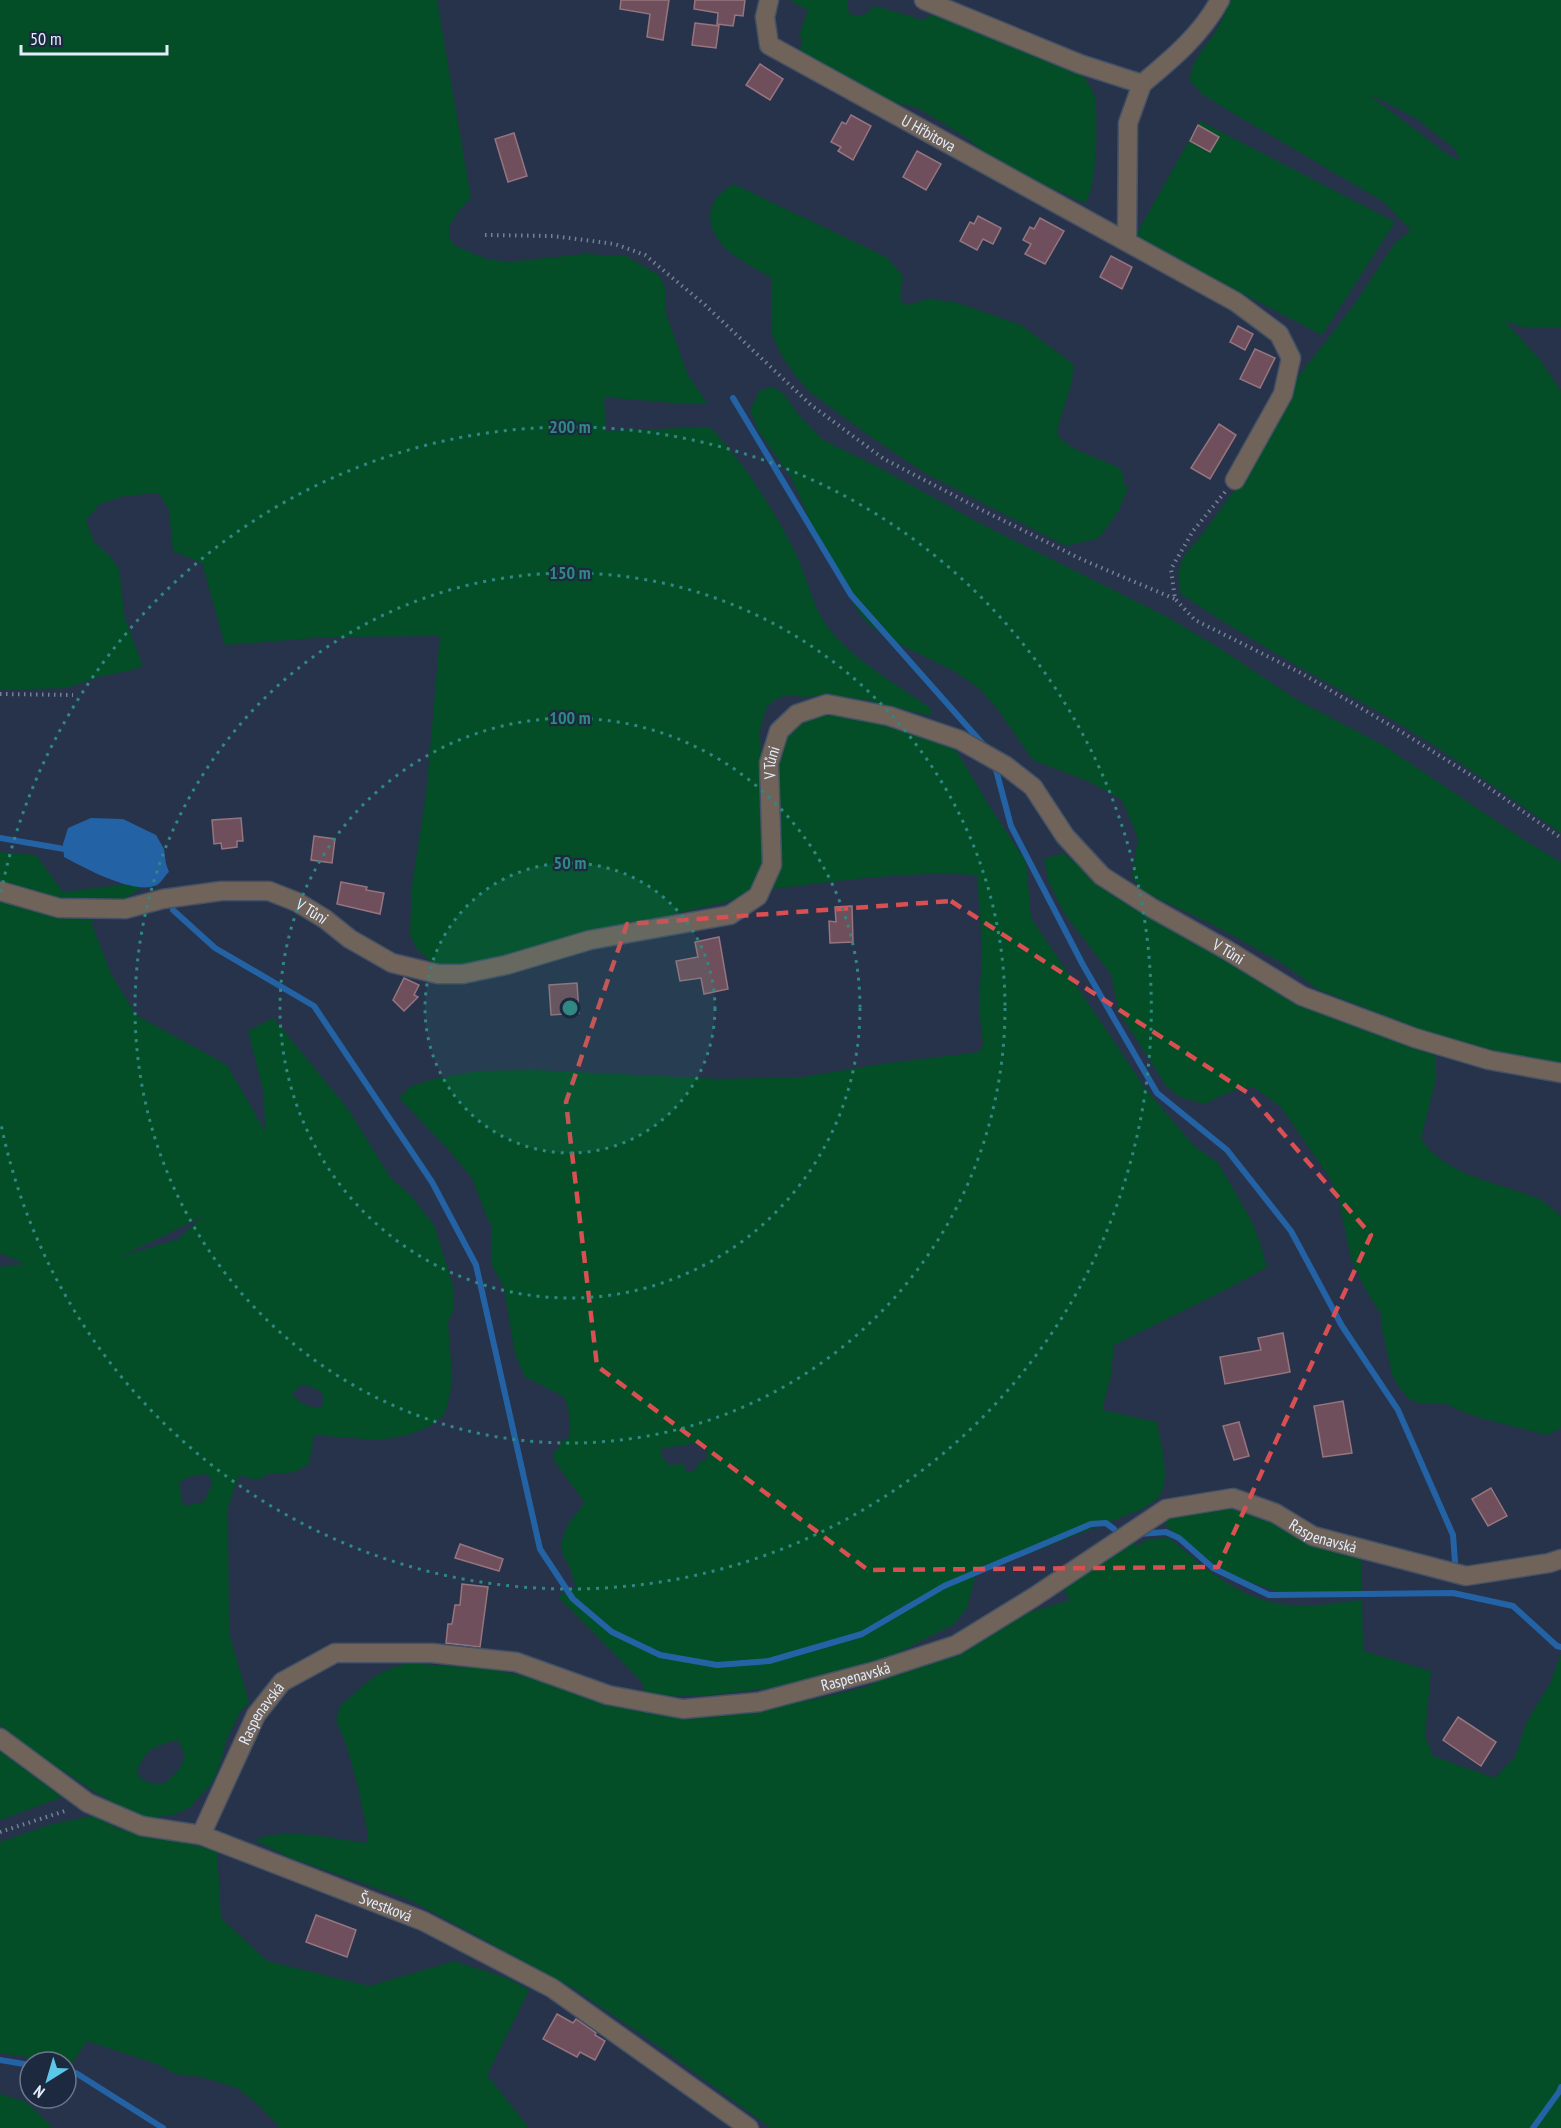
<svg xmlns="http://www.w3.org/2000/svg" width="1561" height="2128" font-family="'PT Sans Narrow',sans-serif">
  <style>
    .green { fill: #034e27; fill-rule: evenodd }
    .water { fill: #2363a5 }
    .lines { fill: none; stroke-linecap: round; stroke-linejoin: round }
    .stream { stroke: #2363a5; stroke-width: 6 }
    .building { fill: #6f4f5b; stroke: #967480; stroke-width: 1.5 }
    .minor-casing { stroke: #445166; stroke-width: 21 }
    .path { stroke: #768195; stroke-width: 4; stroke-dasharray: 1.5 4.5; stroke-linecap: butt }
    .minor { stroke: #6f635a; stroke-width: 18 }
    .marked { fill: none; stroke: #d94f52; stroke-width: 4.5; stroke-dasharray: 12 8; stroke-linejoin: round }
    .ring { fill: none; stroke: #2f8883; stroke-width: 3; stroke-dasharray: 3 6 }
    .labels { text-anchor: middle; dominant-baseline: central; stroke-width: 4.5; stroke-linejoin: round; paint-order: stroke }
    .street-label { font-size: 16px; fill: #e4edfc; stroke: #1c293f }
    .centre { fill: #2f8883; stroke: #1c293f; stroke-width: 3 }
    .ring-label { font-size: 18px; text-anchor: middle; font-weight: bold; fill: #2f8883; stroke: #1c293f; stroke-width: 4.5; stroke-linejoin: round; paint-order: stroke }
  </style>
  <rect width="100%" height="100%" fill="#26334a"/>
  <!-- green -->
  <g class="green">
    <path d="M0,0H437L471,198L459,210L450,225L449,238L455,246L487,259L509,262L584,254L626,256L660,276L666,291L665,311L688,375L707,403L686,404L604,397L606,431L710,427C744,463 770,504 793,548C805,571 810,598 823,620C845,655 893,682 926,705L932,712L931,716L866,700L827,695L805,697L785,695L773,701L766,708L760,730L763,821L761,870L753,887L742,897L726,902L536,946L468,967L438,969L416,948L410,934L412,885L426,795L440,636L327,637L225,645L202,563L173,551L169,510L159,493L124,496L100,504L86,520L94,542L109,555L119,569L125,619L143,666L128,671L98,677L67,688L0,690Z"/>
    <path d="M790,0H848L847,10L853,15H864L875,6L923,20L934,14L1082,74C1086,81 1094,91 1095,99C1098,118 1097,191 1085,203L1080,201L1028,177L983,151L964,136L918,108L893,102L799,55L802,42L800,33L808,10Z"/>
    <path d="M1231,0H1561V328L1523,327L1505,321L1541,361L1561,391V833C1509,797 1457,759 1403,726C1328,682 1251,642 1180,593L1178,574L1183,557L1201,536L1244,477L1294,382L1354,305L1395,243L1411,230L1384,202L1221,106L1202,94L1190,81C1190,61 1206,47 1216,31C1222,21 1226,10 1231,0ZM1369,95L1384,101L1417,119L1454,148L1461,162L1447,154Z"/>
    <polygon points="1200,121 1395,222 1322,335 1135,237"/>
    <path d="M734,184L886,257L903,276L900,299L907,305L927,299L955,302L1021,325L1073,364C1075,388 1060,410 1057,434C1068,452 1104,458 1122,470L1124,484L1128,488L1118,512L1099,538L1066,546L925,473L867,434L809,391L798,379L782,356L772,335L771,277C757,270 728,254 720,242C702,218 710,197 734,184Z"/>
    <polygon points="773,387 784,394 796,412 823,440 878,467 981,524 1169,618 1219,648 1297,700 1383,745 1526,841 1561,862 1561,1064 1545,1062 1446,1039 1319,990 1282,963 1214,925 1142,891 1132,877 1138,838 1122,800 1090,782 1033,760 999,711 979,688 954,671 883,636 863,618 854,605 838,570 812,525 791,477 759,432 750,410 760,390"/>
    <path d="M828,713L882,719L955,748L988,804L1026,862L1031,918L1145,1088L1193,1145L1218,1163L1251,1220L1258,1237L1267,1267L1229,1288L1114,1345L1111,1375L1102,1410L1157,1422C1160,1442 1172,1479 1159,1496C1155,1502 1146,1506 1140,1510L976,1574L967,1608L954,1624L869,1668L794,1685L713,1695L661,1697L646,1694L641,1681L558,1597L576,1587L570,1568L563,1555L561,1542L568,1524L585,1503L555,1462L553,1455L564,1439L570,1438V1417L565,1397L525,1377L515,1354L504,1288L492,1265V1227L486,1215L472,1178L447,1148L399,1098L411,1086L434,1079L478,1071L533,1070L721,1079L803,1077L881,1064L980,1052L983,1043L979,1008L982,948L977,875C909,871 841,880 773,889L776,835L774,757L789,728L815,715ZM698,1443L706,1444L707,1459L698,1463L696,1470L687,1472L683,1464L669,1465L661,1456L662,1448Z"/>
    <path d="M0,852L36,855L63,892L151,881L91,922L111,974L136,1015L227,1065L265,1131L264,1094L248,1031L273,1018L348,1109L390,1177L410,1195L434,1225L454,1289V1309L448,1322L452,1376L450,1395L444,1415L428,1427L408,1435L378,1440L314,1435L309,1464L295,1472L269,1474L257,1480L239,1475L228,1508L229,1633L249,1702L240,1712L226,1741L221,1762L212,1783L190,1807L173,1815L146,1818L127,1810L95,1792L33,1751L0,1725V1267L25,1264L0,1253ZM203,1216L179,1239L120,1257ZM300,1385L312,1387L321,1392L324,1400L321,1408C310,1408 299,1403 292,1394ZM207,1474L213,1482L204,1502L183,1506L179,1482L191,1476ZM178,1740L185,1755L179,1770L164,1784H153L141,1779L137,1772C146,1748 154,1746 178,1740Z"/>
    <path d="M1063,853L1107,888L1167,927L1292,1000L1436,1056V1078L1421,1139C1446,1177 1499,1182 1539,1199C1547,1203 1554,1210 1561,1216V1428L1547,1435L1481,1418L1461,1411L1445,1403L1423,1404L1410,1400L1399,1387L1392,1374L1382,1329V1316L1366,1290L1351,1259L1339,1201L1330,1178L1280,1106L1253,1087L1232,1091L1204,1104L1180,1097L1167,1087L1119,1012L1111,974L1064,913L1048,880L1044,859Z"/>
    <path d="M1239,1505L1334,1549L1362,1558L1361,1593C1339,1594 1316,1597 1295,1594C1245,1588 1197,1557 1162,1521L1171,1514Z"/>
    <path d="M1169,1538C1207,1569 1237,1599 1288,1605C1307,1608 1342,1602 1362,1600L1363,1651L1431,1671L1425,1736L1433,1756L1495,1778L1515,1757L1527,1721L1550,1684L1561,1653V2128H771L654,2043L573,1988L410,1900L288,1857L255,1840C286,1827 334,1839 367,1843L368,1834L357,1783L346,1744L336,1720L340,1706L371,1679L388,1669L407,1663L492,1669L556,1684L642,1711L680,1714L733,1713L816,1699L866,1687L974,1628L1071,1600L1064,1591L1071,1580L1128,1539L1138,1546L1148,1539Z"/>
    <polygon points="0,1751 62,1797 0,1820"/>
    <polygon points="93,1816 119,1829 217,1850 221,1918 267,1961 369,1986 454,1961 507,1978 529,1990 487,2075 529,2128 280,2128 260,2106 237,2088 202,2077 176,2074 157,2064 87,2041 68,2069 66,2062 50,2062 42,2059 0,2053 0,1842 52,1824"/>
    <polygon points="0,2094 26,2102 53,2128 0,2128"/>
  </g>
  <!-- water -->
  <path class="water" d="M91,818L123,819L156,835L164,849L166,864L169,872C165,875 161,883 157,885C135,896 83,867 64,857L63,844L68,828Z"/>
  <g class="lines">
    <!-- stream -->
    <g class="stream">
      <polyline points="733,398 851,595 982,743"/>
      <polyline points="995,766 1011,826 1083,965 1157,1093 1227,1150 1291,1231 1342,1326 1398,1410 1453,1535 1455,1562"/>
      <polyline points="0,838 70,850"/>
      <polyline points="173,910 215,948 314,1006 432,1182 476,1265 540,1549 573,1599 612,1632 660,1655 717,1665 769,1661 862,1634 944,1586 1091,1524 1106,1523 1114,1529"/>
      <polyline points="1138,1534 1166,1532 1179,1538 1213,1568 1269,1595 1453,1593 1513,1606 1557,1646 1561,1647"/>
      <polyline points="0,2060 30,2065"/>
      <polyline points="66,2072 76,2073 163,2128"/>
      <polyline points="1533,2128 1559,2092 1561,2087"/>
    </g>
  </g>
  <!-- building -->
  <g class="building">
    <polygon points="621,0 669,0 663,40 647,37 650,14 620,9"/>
    <polygon points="695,0 745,0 743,16 735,15 733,26 717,24 718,13 694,9"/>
    <polygon points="695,23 719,26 716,48 692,45"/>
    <polygon points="760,64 783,79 770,100 746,85"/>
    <polygon points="851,115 871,126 853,160 838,151 841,147 831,142 842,122 846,124"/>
    <polygon points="1198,125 1219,137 1210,152 1190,141"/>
    <polygon points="514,133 527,176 508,182 495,139"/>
    <polygon points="917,151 941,164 926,190 903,177"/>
    <polygon points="978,216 1001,228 993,244 983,239 977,250 960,241 970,222 974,224"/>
    <polygon points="1040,218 1064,231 1045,264 1025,254 1031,244 1023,240 1030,227 1034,229"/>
    <polygon points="1111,256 1132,267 1122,289 1100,277"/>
    <polygon points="1238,326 1253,334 1245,350 1230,342"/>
    <polygon points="1255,349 1275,358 1260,388 1240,379"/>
    <polygon points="1219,424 1236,435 1210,479 1191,468"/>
    <polygon points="241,818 243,841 237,841 237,847 222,849 221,843 214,844 212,820"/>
    <polygon points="314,836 335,839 332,863 311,860"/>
    <polygon points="341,882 367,887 366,890 384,893 380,914 337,904"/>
    <polygon points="852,906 853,942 830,943 829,921 836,922 835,907"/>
    <polygon points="719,937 728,989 704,994 701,978 680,981 676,961 698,957 695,942"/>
    <polygon points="404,978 419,985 414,995 418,997 404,1011 393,1000"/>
    <polygon points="577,983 579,1013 551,1015 549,985"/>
    <polygon points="1283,1333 1290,1372 1225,1384 1220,1357 1261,1350 1258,1338"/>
    <polygon points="1343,1401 1352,1453 1323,1457 1314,1406"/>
    <polygon points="1239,1422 1249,1456 1234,1460 1223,1426"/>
    <polygon points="1491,1488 1507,1516 1488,1526 1472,1499"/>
    <polygon points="460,1544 503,1559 499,1571 455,1558"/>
    <polygon points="462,1584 488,1587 480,1647 446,1643 448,1624 452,1624 455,1605 460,1605"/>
    <polygon points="1458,1717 1496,1742 1481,1766 1443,1740"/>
    <polygon points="316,1915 356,1930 347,1957 306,1942"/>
    <polygon points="557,2014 573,2023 576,2019 596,2033 595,2035 605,2041 595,2060 580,2052 577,2057 543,2039"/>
  </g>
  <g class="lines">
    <!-- minor casing -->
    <g class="minor-casing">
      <g id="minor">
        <path id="s1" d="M769,0L765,17L769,45L1236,302L1279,334L1291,358L1283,394L1235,480"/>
        <path d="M924,0L1080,64L1142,84C1172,59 1201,35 1220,0"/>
        <polyline points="1127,242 1128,123 1142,84"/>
        <path id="s2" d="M0,891L59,908L125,909L163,899L221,891H269L297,902L325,919L350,939L392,963L438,974H463L506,965L590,940L730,915L758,896L772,865L769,763L779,731L797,714L827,704L889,716L960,740L1006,766L1033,787L1065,836L1102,876L1152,908L1227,950L1302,996L1415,1038L1489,1060L1561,1073"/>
        <path id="s3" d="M0,1738L88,1803L142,1826L201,1835L423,1921L552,1988L749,2128"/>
        <path id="s4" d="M201,1835L256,1715L282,1682L335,1653H432L516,1662L608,1695L683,1709L759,1702L876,1671L956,1645L1034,1597L1166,1509L1233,1498L1275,1513L1313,1536L1466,1576L1549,1563L1561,1559"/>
      </g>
    </g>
    <!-- path -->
    <g class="path">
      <polyline points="485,235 553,236 615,244 645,255 705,305 811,405 884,459 980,509 1083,560 1175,599"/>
      <polyline points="1225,492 1193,531 1171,569 1175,599 1195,620 1301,673 1400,731 1472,776 1561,838"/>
      <polyline points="0,694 73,695"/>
      <polyline points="0,1832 68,1810"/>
    </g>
    <!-- minor -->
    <use href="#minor" class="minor"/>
  </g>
  <!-- marked area -->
  <path class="marked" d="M951,901L1248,1093L1371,1235L1218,1567L868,1570L597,1366L566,1102L627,924Z"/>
  <!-- distance rings -->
  <circle cx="570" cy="1008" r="145" fill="#2f8883" fill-opacity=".12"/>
  <g class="ring">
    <circle cx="570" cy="1008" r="145"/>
    <circle cx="570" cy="1008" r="290"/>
    <circle cx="570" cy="1008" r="435"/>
    <path d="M1 892A581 581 0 1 1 1 1124"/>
  </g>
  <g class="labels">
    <!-- street labels -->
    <g class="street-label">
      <text stroke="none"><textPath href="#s1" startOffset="228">U Hřbitova</textPath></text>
      <text stroke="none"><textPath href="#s2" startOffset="933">V Tůni</textPath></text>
      <text stroke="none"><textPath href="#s2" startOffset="321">V Tůni</textPath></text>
      <text stroke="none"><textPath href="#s2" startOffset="1508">V Tůni</textPath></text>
      <text stroke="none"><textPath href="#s4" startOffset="1288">Raspenavská</textPath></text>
      <text stroke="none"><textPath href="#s4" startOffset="766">Raspenavská</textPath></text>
      <text stroke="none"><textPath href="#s4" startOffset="136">Raspenavská</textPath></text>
      <text stroke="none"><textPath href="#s3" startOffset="426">Švestková</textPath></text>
    </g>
  </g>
  <circle cx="570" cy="1008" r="9" class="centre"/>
  <g class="ring-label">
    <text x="570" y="433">200 m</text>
    <text x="570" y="579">150 m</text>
    <text x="570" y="724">100 m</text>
    <text x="570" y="869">50 m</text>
  </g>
  <!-- north arrow -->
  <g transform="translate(48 2080) rotate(217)"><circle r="28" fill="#1c293f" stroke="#6c778b" stroke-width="1.5"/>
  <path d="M0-4.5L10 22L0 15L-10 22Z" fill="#5bc8e7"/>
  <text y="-9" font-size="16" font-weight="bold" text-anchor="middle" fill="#e4edfc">N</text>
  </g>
  <!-- scale -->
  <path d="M21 45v9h146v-9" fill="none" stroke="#e4edfc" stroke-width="3"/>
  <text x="30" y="45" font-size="18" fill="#e4edfc" stroke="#1c293f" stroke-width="4.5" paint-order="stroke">50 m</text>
</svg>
